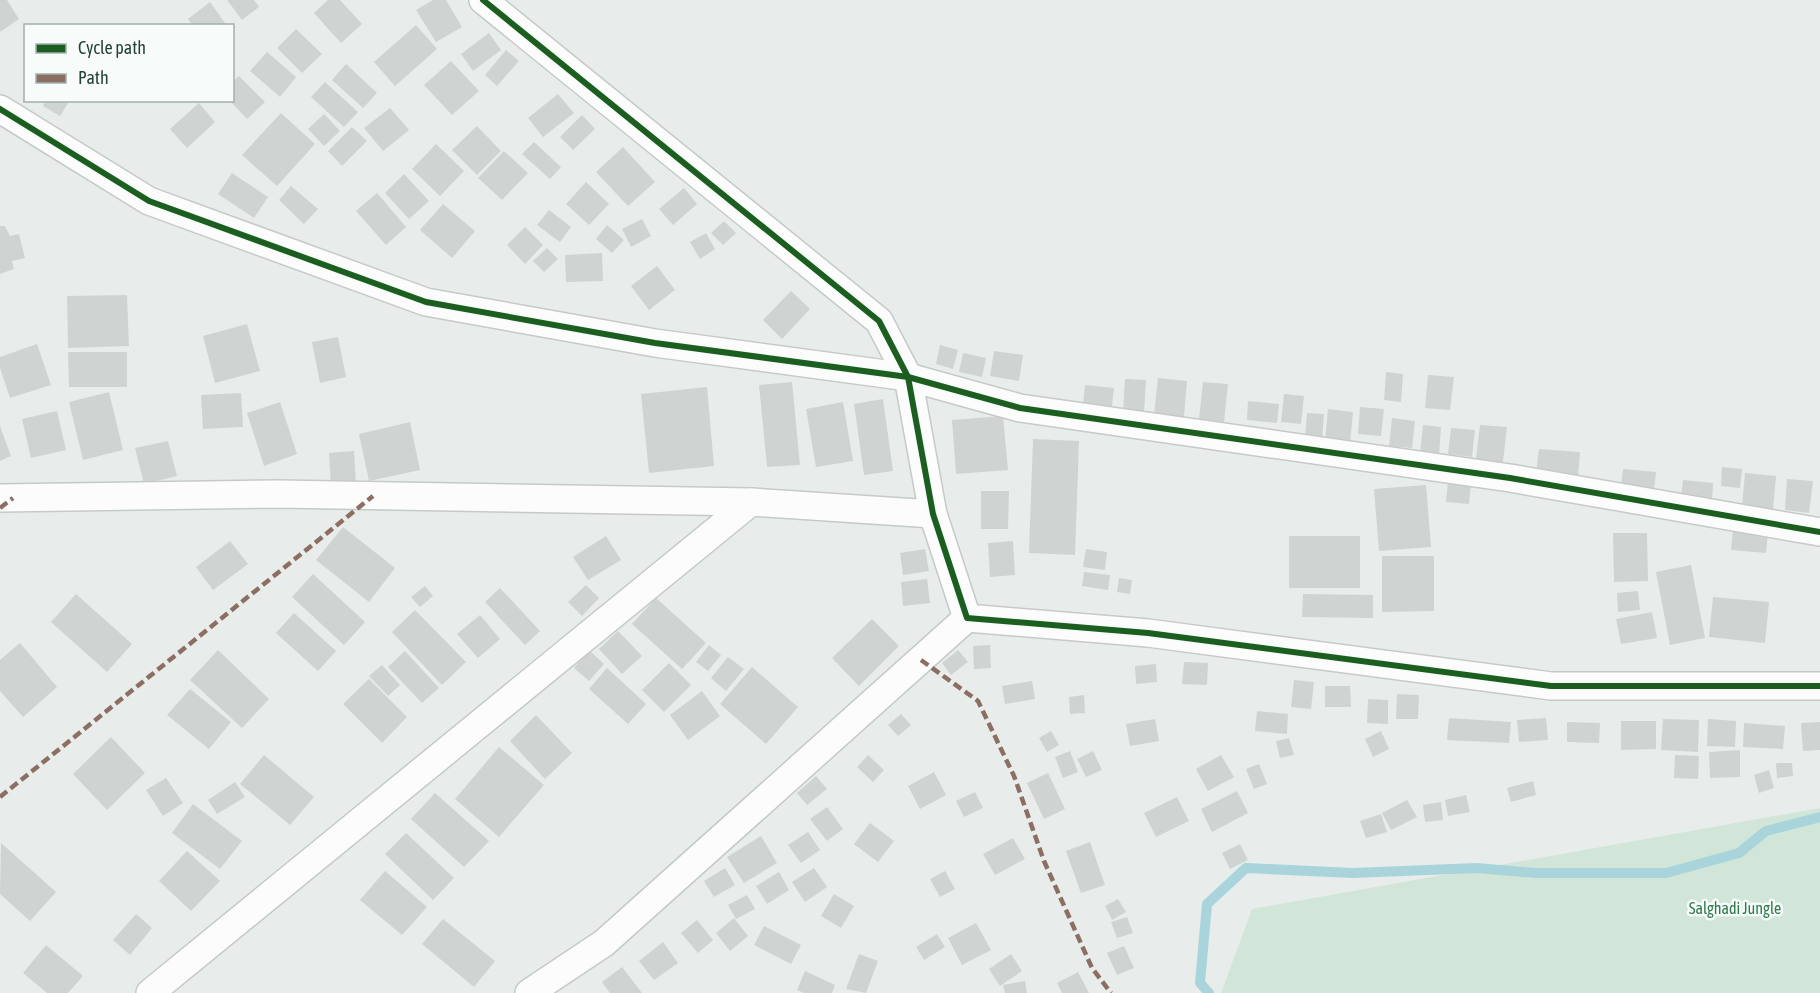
<svg xmlns="http://www.w3.org/2000/svg" width="1820" height="993" font-family="'Asap Condensed',sans-serif">
  <style>
    .green { fill: #d1e6d8 }
    .lines { fill: none; stroke-linecap: round; stroke-linejoin: round }
    .stream { stroke: #a9d4db; stroke-width: 10 }
    .building { fill: #cfd4d2 }
    .minor-casing { stroke: #c5cac8; stroke-width: 30 }
    .minor { stroke: #fcfcfc; stroke-width: 27 }
    .quiet { stroke: #8d6e63; stroke-width: 4.5; stroke-dasharray: 9 4.5; stroke-linecap: butt }
    .cycleway-casing { stroke: #f7fbf9; stroke-width: 10 }
    .cycleway { stroke: #1b5e20; stroke-width: 6 }
    .labels { text-anchor: middle; dominant-baseline: central; stroke-width: 5; stroke-linejoin: round; paint-order: stroke }
    .park-label { font-size: 16px; fill: #2d7a4b; stroke: #f7fbf9 }
  </style>
  <rect width="100%" height="100%" fill="#e8edeb"/>
  <!-- green -->
  <polygon class="green" points="1820,808 1820,993 1221,993 1252,909"/>
  <g class="lines">
    <!-- stream -->
    <polyline class="stream" points="1209,993 1200,983 1207,904 1246,868 1353,873 1477,868 1536,873 1666,873 1739,853 1766,831 1820,817"/>
  </g>
  <!-- building -->
  <g class="building">
    <polygon points="0,0 7,0 19,19 0,32"/>
    <polygon points="227,0 254,0 259,7 242,20"/>
    <polygon points="328,0 340,0 362,24 341,43 314,13"/>
    <polygon points="433,0 446,0 462,27 436,42 416,10"/>
    <polygon points="210,2 225,23 221,26 193,26 188,19"/>
    <polygon points="416,25 437,49 395,86 374,62"/>
    <polygon points="296,29 322,54 302,73 277,48"/>
    <polygon points="489,33 501,50 473,71 461,54"/>
    <polygon points="506,50 519,61 497,86 485,75"/>
    <polygon points="267,52 296,77 280,97 250,71"/>
    <polygon points="451,61 479,91 452,115 424,85"/>
    <polygon points="346,64 377,93 363,108 332,80"/>
    <polygon points="239,76 265,102 247,119 229,100 232,100 232,82"/>
    <polygon points="325,82 358,112 344,127 311,97"/>
    <polygon points="558,94 574,113 543,137 528,118"/>
    <polygon points="46,100 70,100 60,116 43,106"/>
    <polygon points="199,103 215,122 187,148 170,129"/>
    <polygon points="390,108 409,130 383,151 364,128"/>
    <polygon points="281,113 315,144 277,186 242,155"/>
    <polygon points="324,114 340,131 324,146 308,129"/>
    <polygon points="582,115 595,129 573,150 560,137"/>
    <polygon points="477,126 501,151 477,175 452,150"/>
    <polygon points="352,127 367,141 342,166 328,151"/>
    <polygon points="534,142 561,167 550,179 522,154"/>
    <polygon points="436,144 464,171 440,196 412,169"/>
    <polygon points="623,147 655,182 628,206 596,172"/>
    <polygon points="504,151 528,173 502,200 478,178"/>
    <polygon points="232,173 268,197 254,218 218,194"/>
    <polygon points="404,174 429,201 409,219 385,193"/>
    <polygon points="586,182 609,204 589,225 566,204"/>
    <polygon points="291,186 318,209 304,224 279,200"/>
    <polygon points="684,188 697,204 673,225 659,209"/>
    <polygon points="377,193 406,227 386,245 356,211"/>
    <polygon points="443,204 475,231 452,258 420,230"/>
    <polygon points="549,210 571,227 560,242 537,225"/>
    <polygon points="642,219 651,236 631,247 622,229"/>
    <polygon points="724,221 736,233 723,245 711,233"/>
    <polygon points="607,225 624,240 612,253 596,239"/>
    <polygon points="0,226 5,226 10,236 19,234 25,258 12,261 14,269 0,274"/>
    <polygon points="525,227 543,245 525,264 507,245"/>
    <polygon points="706,233 715,249 700,259 690,242"/>
    <polygon points="547,248 558,259 544,272 533,261"/>
    <polygon points="602,253 603,281 566,282 565,255"/>
    <polygon points="657,266 675,290 649,310 631,286"/>
    <polygon points="791,291 810,309 782,339 763,320"/>
    <polygon points="127,295 129,346 68,348 67,296"/>
    <polygon points="247,324 260,371 215,383 203,336"/>
    <polygon points="338,337 346,377 320,383 312,342"/>
    <polygon points="37,344 51,385 10,398 0,368 0,357"/>
    <polygon points="940,345 958,350 953,369 936,364"/>
    <polygon points="994,351 1023,355 1019,381 990,376"/>
    <polygon points="68,352 127,352 127,387 69,387"/>
    <polygon points="963,353 986,358 982,377 959,372"/>
    <polygon points="1386,372 1403,374 1401,402 1384,400"/>
    <polygon points="1428,375 1454,377 1450,410 1425,408"/>
    <polygon points="1158,378 1187,381 1184,417 1154,414"/>
    <polygon points="1125,379 1146,380 1144,413 1123,412"/>
    <polygon points="792,382 800,465 767,467 759,385"/>
    <polygon points="1203,382 1228,384 1224,422 1199,419"/>
    <polygon points="1085,385 1114,388 1112,406 1083,404"/>
    <polygon points="707,387 714,466 649,473 641,394"/>
    <polygon points="109,392 123,450 83,460 69,402"/>
    <polygon points="241,393 243,427 203,429 201,395"/>
    <polygon points="1284,394 1304,396 1301,424 1281,422"/>
    <polygon points="883,399 893,471 864,475 854,404"/>
    <polygon points="1248,401 1279,404 1277,423 1247,420"/>
    <polygon points="280,402 297,454 264,466 247,413"/>
    <polygon points="843,402 853,461 816,467 806,409"/>
    <polygon points="1360,407 1384,409 1381,436 1358,434"/>
    <polygon points="1328,409 1353,412 1350,444 1325,442"/>
    <polygon points="57,411 66,450 31,458 22,419"/>
    <polygon points="1307,413 1324,414 1322,440 1305,439"/>
    <polygon points="1003,416 1008,470 956,474 952,420"/>
    <polygon points="1392,418 1415,421 1412,448 1389,446"/>
    <polygon points="410,422 420,470 369,481 359,434"/>
    <polygon points="1423,425 1441,427 1439,455 1420,454"/>
    <polygon points="1480,425 1507,427 1502,470 1475,467"/>
    <polygon points="0,426 11,456 0,461"/>
    <polygon points="1451,428 1475,430 1472,457 1448,454"/>
    <polygon points="1033,439 1079,441 1075,555 1029,553"/>
    <polygon points="168,441 177,476 144,484 135,448"/>
    <polygon points="1539,449 1580,452 1578,477 1536,473"/>
    <polygon points="354,451 356,485 331,487 329,453"/>
    <polygon points="1722,467 1742,469 1740,488 1721,486"/>
    <polygon points="1623,469 1656,472 1654,490 1621,487"/>
    <polygon points="1745,473 1776,476 1773,510 1742,507"/>
    <polygon points="1787,479 1813,481 1809,513 1785,510"/>
    <polygon points="1683,480 1713,483 1712,501 1681,497"/>
    <polygon points="1448,481 1471,483 1469,504 1446,502"/>
    <polygon points="1426,485 1431,547 1379,551 1374,489"/>
    <polygon points="981,491 1009,491 1008,529 981,529"/>
    <polygon points="343,527 395,568 369,602 316,560"/>
    <polygon points="1733,530 1768,533 1766,553 1731,550"/>
    <polygon points="1613,533 1647,533 1648,581 1614,582"/>
    <polygon points="606,536 621,560 588,580 573,557"/>
    <rect x="1289" y="536" width="71" height="52"/>
    <polygon points="230,541 248,564 213,590 196,567"/>
    <polygon points="1013,541 1015,575 990,577 988,543"/>
    <polygon points="925,549 929,571 903,575 900,553"/>
    <polygon points="1086,549 1107,552 1105,570 1083,567"/>
    <polygon points="1382,556 1434,556 1434,611 1382,612"/>
    <polygon points="1691,565 1705,638 1670,645 1656,572"/>
    <polygon points="1084,572 1110,575 1108,590 1082,586"/>
    <polygon points="313,574 365,622 344,645 292,597"/>
    <polygon points="1119,578 1132,580 1130,594 1117,592"/>
    <polygon points="927,579 930,603 903,606 901,582"/>
    <polygon points="586,585 599,598 582,616 568,602"/>
    <polygon points="425,586 433,596 420,607 411,597"/>
    <polygon points="500,588 540,631 525,645 485,602"/>
    <polygon points="1638,591 1640,610 1618,612 1617,593"/>
    <polygon points="76,594 132,644 107,672 51,622"/>
    <polygon points="1303,594 1373,595 1373,618 1302,617"/>
    <polygon points="1713,597 1769,602 1765,643 1709,637"/>
    <polygon points="656,598 706,643 682,669 632,624"/>
    <polygon points="415,610 466,662 442,685 392,632"/>
    <polygon points="1652,612 1657,638 1621,644 1616,619"/>
    <polygon points="294,613 336,651 318,671 276,633"/>
    <polygon points="480,615 500,639 478,658 457,634"/>
    <polygon points="872,619 899,646 859,686 832,658"/>
    <polygon points="618,631 642,656 622,674 599,649"/>
    <polygon points="20,643 57,687 23,717 0,691 0,660"/>
    <polygon points="709,645 721,655 708,671 696,662"/>
    <polygon points="990,645 991,668 974,669 973,646"/>
    <polygon points="218,650 269,699 242,728 190,680"/>
    <polygon points="589,650 604,664 589,681 574,668"/>
    <polygon points="958,650 968,662 951,675 942,663"/>
    <polygon points="405,651 439,688 422,703 388,667"/>
    <polygon points="728,657 744,669 726,691 711,678"/>
    <polygon points="1184,662 1208,663 1207,685 1182,684"/>
    <polygon points="669,663 691,685 664,712 642,690"/>
    <polygon points="1156,664 1157,682 1136,684 1135,666"/>
    <polygon points="382,665 400,685 388,696 369,676"/>
    <polygon points="752,667 798,707 766,744 720,704"/>
    <polygon points="607,668 646,704 628,724 589,689"/>
    <polygon points="369,679 407,717 382,743 343,704"/>
    <polygon points="1294,680 1314,682 1311,709 1291,707"/>
    <polygon points="1032,681 1035,699 1005,704 1002,686"/>
    <polygon points="1325,686 1350,686 1351,707 1325,707"/>
    <polygon points="190,689 231,722 209,749 167,715"/>
    <polygon points="702,691 720,716 688,740 670,715"/>
    <polygon points="1397,694 1419,695 1418,719 1396,719"/>
    <polygon points="1084,695 1085,713 1070,714 1069,697"/>
    <polygon points="1368,699 1388,700 1388,724 1367,723"/>
    <polygon points="1257,711 1288,714 1287,734 1255,731"/>
    <polygon points="901,714 911,725 898,736 888,725"/>
    <polygon points="536,715 572,753 545,779 510,741"/>
    <polygon points="1449,718 1511,722 1509,743 1447,740"/>
    <polygon points="1546,718 1548,740 1519,742 1517,720"/>
    <polygon points="1155,719 1159,741 1130,746 1126,724"/>
    <polygon points="1663,719 1699,720 1698,752 1661,750"/>
    <polygon points="1708,719 1736,721 1735,747 1707,746"/>
    <polygon points="1621,721 1656,721 1656,749 1621,750"/>
    <polygon points="1567,722 1600,723 1599,743 1567,742"/>
    <polygon points="1820,722 1820,750 1803,751 1801,723"/>
    <polygon points="1744,723 1785,726 1783,749 1743,747"/>
    <polygon points="1051,731 1059,745 1047,752 1039,738"/>
    <polygon points="1381,731 1389,749 1373,757 1365,739"/>
    <polygon points="111,737 145,773 107,810 73,774"/>
    <polygon points="1289,738 1294,755 1280,758 1276,741"/>
    <polygon points="499,747 544,785 499,837 455,799"/>
    <polygon points="1740,750 1740,777 1710,778 1709,752"/>
    <polygon points="1070,751 1078,772 1063,778 1055,757"/>
    <polygon points="1093,751 1102,770 1086,777 1077,759"/>
    <polygon points="264,755 314,797 290,825 240,784"/>
    <polygon points="868,755 884,770 873,782 857,767"/>
    <polygon points="1221,755 1234,777 1208,791 1196,769"/>
    <polygon points="1675,755 1699,756 1698,779 1674,778"/>
    <polygon points="1776,763 1792,763 1793,776 1777,778"/>
    <polygon points="1259,764 1267,784 1254,789 1246,769"/>
    <polygon points="1769,770 1774,788 1759,793 1754,775"/>
    <polygon points="934,772 946,795 920,809 908,786"/>
    <polygon points="1048,773 1065,809 1044,819 1027,783"/>
    <polygon points="816,776 827,789 807,805 797,793"/>
    <polygon points="166,778 183,803 163,816 146,790"/>
    <polygon points="1533,781 1536,795 1511,802 1507,788"/>
    <polygon points="235,782 245,797 217,814 208,800"/>
    <polygon points="1237,791 1248,813 1212,832 1201,809"/>
    <polygon points="975,792 983,808 964,817 956,801"/>
    <polygon points="435,793 489,841 464,867 411,819"/>
    <polygon points="1466,795 1470,812 1448,816 1445,800"/>
    <polygon points="1177,797 1189,821 1156,837 1144,813"/>
    <polygon points="1407,800 1417,817 1391,830 1382,813"/>
    <polygon points="1441,802 1443,820 1425,822 1423,805"/>
    <polygon points="193,804 242,841 220,869 172,833"/>
    <polygon points="827,807 843,829 827,841 810,819"/>
    <polygon points="1381,814 1387,832 1366,838 1360,821"/>
    <polygon points="870,823 894,841 878,862 854,844"/>
    <polygon points="808,832 820,850 801,863 788,845"/>
    <polygon points="406,833 454,878 433,900 385,854"/>
    <polygon points="761,836 777,863 744,883 727,857"/>
    <polygon points="1013,838 1025,859 995,875 983,854"/>
    <polygon points="1090,842 1105,885 1081,893 1066,851"/>
    <polygon points="1,843 56,892 30,921 0,894"/>
    <polygon points="1240,844 1248,860 1230,869 1222,853"/>
    <polygon points="187,851 220,881 191,911 159,881"/>
    <polygon points="725,868 735,885 714,897 704,881"/>
    <polygon points="814,868 827,887 805,902 792,882"/>
    <polygon points="385,871 427,907 402,935 360,900"/>
    <polygon points="945,871 955,889 940,897 930,879"/>
    <polygon points="779,872 789,890 767,904 756,886"/>
    <polygon points="834,894 854,906 841,928 821,916"/>
    <polygon points="747,895 755,909 736,919 728,905"/>
    <polygon points="1118,899 1126,912 1112,920 1105,906"/>
    <polygon points="136,914 152,928 130,955 113,940"/>
    <polygon points="1127,917 1133,933 1117,938 1111,922"/>
    <polygon points="734,918 748,936 730,951 716,933"/>
    <polygon points="443,919 495,961 474,987 422,944"/>
    <polygon points="697,920 713,940 698,953 681,933"/>
    <polygon points="976,923 991,950 962,965 948,938"/>
    <polygon points="764,926 801,945 791,964 754,945"/>
    <polygon points="937,934 945,947 924,960 916,947"/>
    <polygon points="663,942 678,963 654,980 639,961"/>
    <polygon points="46,945 83,976 68,993 47,993 23,973"/>
    <polygon points="1124,946 1134,968 1117,975 1107,953"/>
    <polygon points="859,954 878,961 866,993 846,989"/>
    <polygon points="1011,954 1022,971 1000,986 989,969"/>
    <polygon points="622,967 642,993 610,993 602,982"/>
    <polygon points="805,971 835,985 832,993 804,993 797,990"/>
    <polygon points="1078,972 1089,993 1062,993 1057,983"/>
    <polygon points="1025,981 1027,993 1005,993 1003,985"/>
  </g>
  <g class="lines">
    <!-- minor casing -->
    <g class="minor-casing">
      <g id="minor">
        <polyline points="483,0 879,321 908,377 933,514 967,618 1148,633 1551,686 1820,686"/>
        <polyline points="0,109 149,201 426,302 655,343 908,377 1020,408 1510,478 1820,532"/>
        <polyline points="0,498 279,494 751,502 933,514"/>
        <polyline points="150,993 751,502"/>
        <polyline points="529,993 604,943 967,618"/>
      </g>
    </g>
    <!-- minor -->
    <use href="#minor" class="minor"/>
    <!-- quiet -->
    <g class="quiet">
      <polyline points="0,508 13,498"/>
      <polyline points="921,660 978,701 1014,776 1044,861 1092,968 1111,993"/>
      <polyline points="0,797 373,496"/>
    </g>
    <!-- cycleway casing -->
    <g class="cycleway-casing">
      <g id="cycleway">
        <polyline points="483,0 879,321 908,377 933,514 967,618 1148,633 1551,686 1820,686"/>
        <polyline points="0,109 149,201 426,302 655,343 908,377 1020,408 1510,478 1820,532"/>
      </g>
    </g>
    <!-- cycleway -->
    <use href="#cycleway" class="cycleway"/>
  </g>
  <g class="labels">
    <!-- park labels -->
    <g class="park-label">
      <text x="1735" y="908">Salghadi Jungle</text>
    </g>
  </g>
  <!-- legend -->
  <rect x="24" y="24" width="210" height="78" fill="#f7fbf9" stroke="#a3b1ad" stroke-width="1.5"/>
  <rect x="36" y="44" width="30" height="9" fill="#1b5e20" stroke="#a3b1ad" stroke-width="1.5"/>
  <text x="78" y="54" font-size="18" fill="#24423a">Cycle path</text>
  <rect x="36" y="74" width="30" height="9" fill="#8d6e63" stroke="#a3b1ad" stroke-width="1.5"/>
  <text x="78" y="84" font-size="18" fill="#24423a">Path</text>
</svg>
